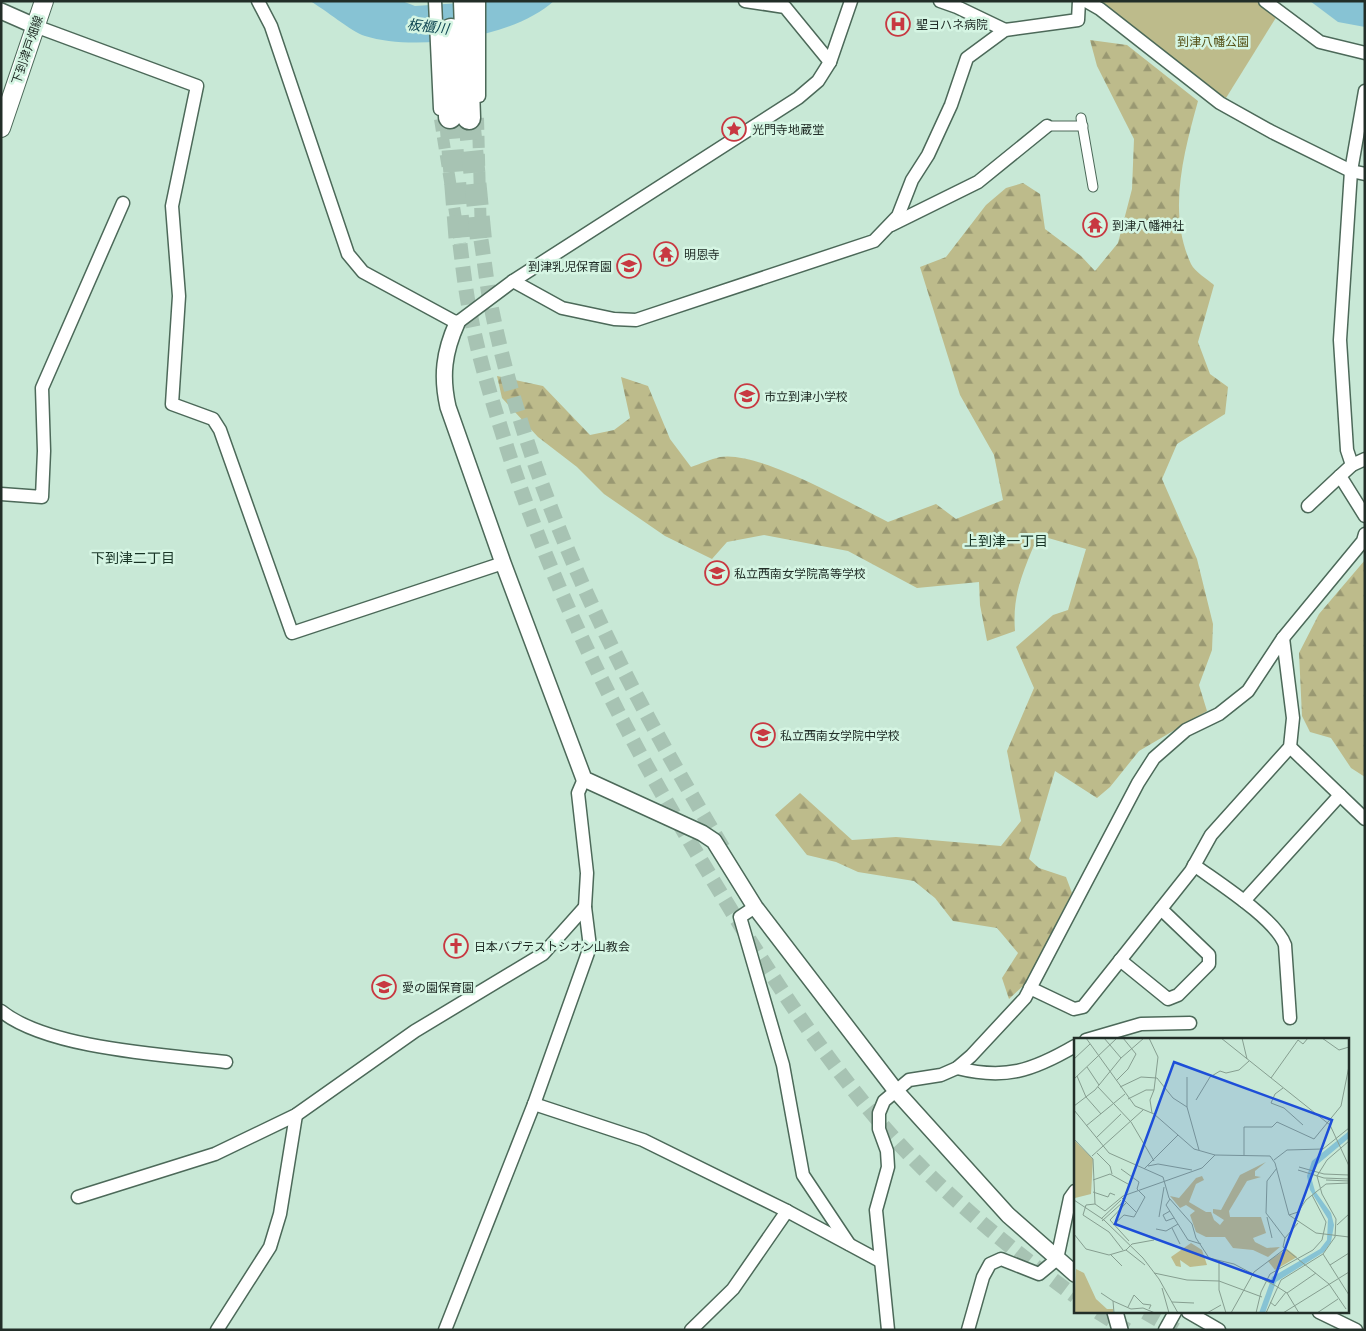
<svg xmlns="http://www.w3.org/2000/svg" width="1366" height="1331" font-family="'Titillium Web','Noto Sans JP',sans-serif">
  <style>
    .forest { fill: url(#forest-firs) }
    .park { fill: #bdbb8b }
    .water { fill: #87c3d4 }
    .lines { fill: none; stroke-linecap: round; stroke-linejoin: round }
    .minor-tunnel { stroke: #a7c3b3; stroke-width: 12; stroke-dasharray: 12 6; stroke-linecap: butt }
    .tertiary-tunnel { stroke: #a7c3b3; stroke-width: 15; stroke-dasharray: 15 8; stroke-linecap: butt }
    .motorway-tunnel { stroke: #a7c3b3; stroke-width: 22; stroke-dasharray: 22 11; stroke-linecap: butt }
    .pedestrian-casing { stroke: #4c6959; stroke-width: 11 }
    .minor-casing { stroke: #4c6959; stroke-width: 15 }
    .tertiary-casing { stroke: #4c6959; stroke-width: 18 }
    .secondary-casing { stroke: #4c6959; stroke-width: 20 }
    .motorway-casing { stroke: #4c6959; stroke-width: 25 }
    .pedestrian { stroke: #fff; stroke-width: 9 }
    .minor { stroke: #fff; stroke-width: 12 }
    .tertiary { stroke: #fff; stroke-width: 15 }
    .secondary { stroke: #fff; stroke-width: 18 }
    .motorway { stroke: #fff; stroke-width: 22 }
    .labels { text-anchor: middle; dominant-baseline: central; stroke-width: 5; stroke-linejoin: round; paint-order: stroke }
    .poi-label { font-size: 12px; fill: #222e28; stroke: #d5f5e3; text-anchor: start }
    .park-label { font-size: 12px; fill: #545016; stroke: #d5f5e3 }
    .street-label { font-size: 12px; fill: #222e28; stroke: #d5f5e3 }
    .water-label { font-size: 14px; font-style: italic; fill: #0e4551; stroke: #d5f5e3 }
    .neighbourhood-label { font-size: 14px; fill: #183426; stroke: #d5f5e3 }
    .inset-road { fill: none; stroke: #869e90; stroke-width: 1 }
    .view { fill: #1d4ed8; fill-opacity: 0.15; stroke: #1d4ed8; stroke-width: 2.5 }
    .inset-edge { fill: none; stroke: #222e28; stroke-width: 2.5 }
  </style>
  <defs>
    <pattern id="forest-firs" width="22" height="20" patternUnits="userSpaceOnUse" patternTransform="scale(1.25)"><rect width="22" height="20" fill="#bdbb8b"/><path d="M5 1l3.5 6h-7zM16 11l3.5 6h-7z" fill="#999872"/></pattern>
  </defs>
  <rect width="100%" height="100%" fill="#c8e8d6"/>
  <!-- forest -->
  <g class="forest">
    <path d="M1090,40L1127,45L1198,101C1184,152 1167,213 1191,264C1195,272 1207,279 1214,285L1198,342L1210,374L1228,387L1225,414L1177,444L1162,479L1197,559L1213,624L1212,650L1199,685L1207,711L1139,751L1110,787L1097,798L1055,771L1029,859L1039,868L1066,877L1072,893L1025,984L1009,999L1002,978L1018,953L997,928L953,921L935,898L914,881L858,872L836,862L807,855L775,815L800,793L852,840L896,837L1001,846L1021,821L1007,751L1034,688L1016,647L1053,615L1068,610L1086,549L1038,535C1024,571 1012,592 1015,631L987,641L980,605L979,582L917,588L848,551L764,535L727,542L712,559L665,536L604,494L577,467L538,437L502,398L497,376L543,386L590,435L614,430L630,418L621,377L648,386L670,439L691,467C700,464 711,459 720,457C758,450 852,504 888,522L936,504L956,519L1003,500L994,455L960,395L920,267L946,257L986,205L1006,188L1023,183L1040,194L1045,229L1081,256L1095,271L1118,243L1132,189L1134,139L1097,66Z"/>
    <polygon points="1365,560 1365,777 1351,768 1331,738 1310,732 1302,716 1299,653 1319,614"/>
  </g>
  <!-- park -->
  <polygon class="park" points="1098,1 1256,1 1277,16 1226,98 1192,75"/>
  <!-- water -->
  <g class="water">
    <path d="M310,1H402L415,6L490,1H554C513,38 417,52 365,36C350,31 326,10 310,1Z"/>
    <polygon points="1310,1 1365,1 1365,27 1338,22"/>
  </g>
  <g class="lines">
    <!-- minor-tunnel -->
    <g class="minor-tunnel">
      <polyline points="478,118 481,240"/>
      <polyline points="440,119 460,244"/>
    </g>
    <!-- tertiary-tunnel -->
    <g class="tertiary-tunnel">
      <path d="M481,240C485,264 487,288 492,311C532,503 622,681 723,848"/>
      <path d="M460,244C463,269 466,294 471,318C480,363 494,407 508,451C553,590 618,721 693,847C751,944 809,1040 883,1126C939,1190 1006,1246 1075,1296"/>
      <polyline points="1098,1312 1127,1330"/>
      <polyline points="1145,1312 1176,1330"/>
    </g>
    <!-- motorway-tunnel -->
    <g class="motorway-tunnel">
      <polyline points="450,117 460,244"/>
      <polyline points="469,118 481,240"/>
    </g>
    <!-- pedestrian casing -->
    <g class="pedestrian-casing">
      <g id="pedestrian">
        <polyline points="1081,118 1093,187"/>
        <polyline points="1047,126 1083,126"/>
      </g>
    </g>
    <!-- minor casing -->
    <g class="minor-casing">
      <g id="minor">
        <polyline points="258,1 271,26 348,254 363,272 457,323 513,281 798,98 818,81 830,62 851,1"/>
        <polyline points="435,1 440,109"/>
        <polyline points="479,1 479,96"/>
        <polyline points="745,1 785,7 830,62"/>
        <polyline points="940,1 957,7 1005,30"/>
        <polyline points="1086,1 1100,9 1220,103 1272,132 1351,171 1365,174"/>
        <polyline points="1265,1 1320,42 1365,53"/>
        <polyline points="35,26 197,86 172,206 179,296 172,404 213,419 220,430 292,633 503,563"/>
        <polyline points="891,225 978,182 1047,126"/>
        <polyline points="513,281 562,308 614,319 636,320 874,241 898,216 912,180 928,155 951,105 967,58 1005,30 1078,20 1079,1"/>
        <polyline points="1365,459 1352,465 1340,476 1365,516"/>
        <polyline points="1352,465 1347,450 1340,340 1351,171 1365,91"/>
        <polyline points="1,494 42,497 44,451 42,388 123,203"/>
        <polyline points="1308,506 1340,476"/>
        <polyline points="1290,747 1365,819"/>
        <path d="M1194,865C1217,882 1276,919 1285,945L1290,1018"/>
        <polyline points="1244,901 1340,795"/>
        <polyline points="755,907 740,917 783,1065 803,1175 849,1244"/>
        <polyline points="1120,960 1168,999 1178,995 1209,964 1209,955 1161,909"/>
        <polyline points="1030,988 1074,1009 1083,1007 1191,871 1211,835 1290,747 1293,718 1283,638"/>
        <path d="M1,1011C48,1049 166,1055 226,1062"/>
        <polyline points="1086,1040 1141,1024 1190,1023"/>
        <path d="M957,1068C1005,1080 1032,1071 1075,1046"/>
        <polyline points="534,1104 643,1140 787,1211 880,1261"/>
        <polyline points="78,1197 215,1154 296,1115 415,1031 543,954 585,907"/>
        <polyline points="1188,1312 1219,1330"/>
        <polyline points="1319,1312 1356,1330"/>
        <polyline points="217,1330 270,1247 280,1214 296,1115"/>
        <polyline points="445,1330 534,1104 590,947 585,907 587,873 578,793 584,779"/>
        <polyline points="691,1330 733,1289 787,1211"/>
        <polyline points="888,1330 876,1210 888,1167 887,1151 879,1129 879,1113 884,1101 909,1080 941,1075 957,1068 971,1056 1025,998 1138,783 1154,758 1186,730 1219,714 1248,691 1283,638 1363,541 1365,534"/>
        <polyline points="968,1330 983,1277 990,1264 1001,1259 1039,1274 1057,1259 1070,1198 1075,1191"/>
        <polyline points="1165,1330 1175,1312"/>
      </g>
    </g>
    <!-- tertiary casing -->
    <g class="tertiary-casing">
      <g id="tertiary">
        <polyline points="1,11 35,26"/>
        <path d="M457,323C444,352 441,376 448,407L503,563L584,779L702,833L714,841L755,907L896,1091L1008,1215L1075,1274"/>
        <polyline points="1115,1312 1120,1330"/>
      </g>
    </g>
    <!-- secondary casing -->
    <g class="secondary-casing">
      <polyline id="secondary" points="1,128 44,1"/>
    </g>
    <!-- motorway casing -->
    <g class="motorway-casing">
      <g id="motorway">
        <polyline points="465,1 469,118"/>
        <polyline points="450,117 451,30"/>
      </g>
    </g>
    <!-- pedestrian -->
    <use href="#pedestrian" class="pedestrian"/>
    <!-- minor -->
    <use href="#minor" class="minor"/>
    <!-- tertiary -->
    <use href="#tertiary" class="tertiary"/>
    <!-- secondary -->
    <use href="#secondary" class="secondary"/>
    <!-- motorway -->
    <use href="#motorway" class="motorway"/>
  </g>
  <!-- icons -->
  <defs>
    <g id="hospital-ring" transform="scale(1.25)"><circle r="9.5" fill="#d5f5e3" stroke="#c83841" stroke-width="1.5"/><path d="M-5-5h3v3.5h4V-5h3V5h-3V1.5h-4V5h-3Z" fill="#c83841"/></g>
    <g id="sight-ring" transform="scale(1.25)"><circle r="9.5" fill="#d5f5e3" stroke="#c83841" stroke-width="1.5"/><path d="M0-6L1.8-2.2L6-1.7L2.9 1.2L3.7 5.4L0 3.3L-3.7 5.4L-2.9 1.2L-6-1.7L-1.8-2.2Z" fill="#c83841"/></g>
    <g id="temple-ring" transform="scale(1.25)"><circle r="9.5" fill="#d5f5e3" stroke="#c83841" stroke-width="1.5"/><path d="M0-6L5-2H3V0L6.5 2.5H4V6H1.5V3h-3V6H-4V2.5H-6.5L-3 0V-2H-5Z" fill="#c83841"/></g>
    <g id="school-ring" transform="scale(1.25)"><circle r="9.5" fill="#d5f5e3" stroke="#c83841" stroke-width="1.5"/><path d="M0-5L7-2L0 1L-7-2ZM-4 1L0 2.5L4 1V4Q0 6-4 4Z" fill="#c83841"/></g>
    <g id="church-ring" transform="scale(1.25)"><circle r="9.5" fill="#d5f5e3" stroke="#c83841" stroke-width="1.5"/><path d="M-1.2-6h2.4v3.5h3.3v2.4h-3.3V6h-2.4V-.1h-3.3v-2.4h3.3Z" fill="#c83841"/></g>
  </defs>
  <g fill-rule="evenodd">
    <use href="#hospital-ring" x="898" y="24"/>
    <use href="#sight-ring" x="734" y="129"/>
    <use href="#temple-ring" x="1095" y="225"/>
    <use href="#temple-ring" x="666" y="254"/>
    <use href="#school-ring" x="629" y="266"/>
    <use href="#school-ring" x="747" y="396"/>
    <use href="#school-ring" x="717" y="573"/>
    <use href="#school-ring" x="763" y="735"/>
    <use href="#church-ring" x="456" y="946"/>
    <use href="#school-ring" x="384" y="987"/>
  </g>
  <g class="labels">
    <!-- poi labels -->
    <g class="poi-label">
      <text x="916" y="24">聖ヨハネ病院</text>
      <text x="752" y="129">光門寺地蔵堂</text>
      <text x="1112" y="225">到津八幡神社</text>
      <text x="684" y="254">明恩寺</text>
      <text x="612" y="266" text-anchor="end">到津乳児保育園</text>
      <text x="764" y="396">市立到津小学校</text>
      <text x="734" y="573">私立西南女学院高等学校</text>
      <text x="780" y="735">私立西南女学院中学校</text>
      <text x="474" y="946">日本バプテストシオン山教会</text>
      <text x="402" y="987">愛の園保育園</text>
    </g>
    <!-- park labels -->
    <g class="park-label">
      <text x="1213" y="41">到津八幡公園</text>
    </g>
    <!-- street labels -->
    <g class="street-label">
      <text transform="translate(27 50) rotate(-71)">下到津戸畑線</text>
    </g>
    <!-- water labels -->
    <g class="water-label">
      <text transform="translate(428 26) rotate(7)">板櫃川</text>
    </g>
    <!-- neighbourhood labels -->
    <g class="neighbourhood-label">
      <text x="1006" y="540">上到津一丁目</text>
      <text x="133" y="557">下到津二丁目</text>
    </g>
  </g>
  <!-- overview -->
  <g transform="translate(1074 1038)">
    <rect width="275" height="275" fill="#c8e8d6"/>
    <path d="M192,124L181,133V138L187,139L173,143L155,173L156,179H187L192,195L179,200L181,204L193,210L206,209L194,219L179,212L159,210L151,199H132L122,194L116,177L121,173L112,167L106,170L96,158L105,160L122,140L128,138L130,142L122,146L115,164L132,174H137L140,182L146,187L150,182L139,175V171L147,172L166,137ZM117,205L128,212L133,227L116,229L106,222L107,229L102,228L97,219Z" fill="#bdbb8b"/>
    <path d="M0,102L19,121L17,156L1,160ZM213,211L223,219L201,232L194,223ZM2,231L10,235L22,261L33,271H39V274L0,275Z" fill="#bdbb8b"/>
    <path d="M275,93V100L244,126L237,139L241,153L257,175L260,187L257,204L250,214L202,244L191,275H185L198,239L246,211L253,202L254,181L236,152L233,138L238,123Z" fill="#87c3d4"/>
    <path class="inset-road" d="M12,0L61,68L80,76L120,111L141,117L196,118L201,125L215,177L242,195L275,199M30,0L47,20M75,0L84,19L80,52L76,62L78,75M147,0L256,87L275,128M168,0L173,21M248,0L265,12L275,9M0,21L16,6M13,29L25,47M3,38L12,59L27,76M113,39V69L125,112M197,40L224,2L229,6L234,0M0,41L43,0M42,43L54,31L62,16L49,0M24,49L57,84L80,123M46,49L67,39L83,40L99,60L113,69M209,50L201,56L197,65L210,70L229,87M54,61L72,52H80M122,62L136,39L146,33L152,35L165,32L175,23M0,68L21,52L47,20L70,0M0,72L35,115L89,139L95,160L118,186L122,200L135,220L160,226L202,248L213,255L225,275M12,88L51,56M22,100L47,76M0,101L19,121L21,166M23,115L36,128L38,136M170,117V89H198L203,84L240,101L267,68L275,28M18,118L69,72M200,122L213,112L249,111L275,90M74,128L84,126L118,132M225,129L250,136L275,137M203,130L193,143L192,175L211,200M70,131L104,97M224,132L250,140L275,141M19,142L36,136L54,146M252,142L275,143M19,154L34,159L36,155L41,157M47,159L63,175M96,161L92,167L114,202L127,206M0,162L30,182L69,220L85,241L104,275M52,165L36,182L55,203M96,173L89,177L92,183L100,180M215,177L224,174L232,162L252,146L275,145M85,179L90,149M193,179L198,200M27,181L47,162M28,183L49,164M224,185L211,200L209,209L255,246L272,271M39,187L50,177L60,179L71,159L63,151L65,144L47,131M263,187L275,176M98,190L106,206M82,191L92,193L104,186M0,196L12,211L35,217L52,212L58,206L80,202M49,212L35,194L9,177L12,167L21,166L31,173L49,158L128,130L141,117M52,212L71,227M249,216L275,257M37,217L48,228M145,222V252L152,275M256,227L275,215M80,235L113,242L145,243L188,259M88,250L95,275M27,255L39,263L40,275M213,255L242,235M39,263L57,271L69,270L81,275M98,264L120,265M196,264L201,268L212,254M54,269L60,257L69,266L77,267L75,271M133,275L147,267M157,275L180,234L212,210M182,275L187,254L196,236L239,212L248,202L252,184L238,157M192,275L207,242L249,216L261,199L262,181L248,156L243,138L253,122L275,103M209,275L275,234M243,275L264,261"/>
    <path class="view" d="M100,24L258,82L199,244L41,186Z"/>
    <rect width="275" height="275" class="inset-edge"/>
  </g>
  <!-- border -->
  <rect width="1366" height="1331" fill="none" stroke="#222e28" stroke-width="5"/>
</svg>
